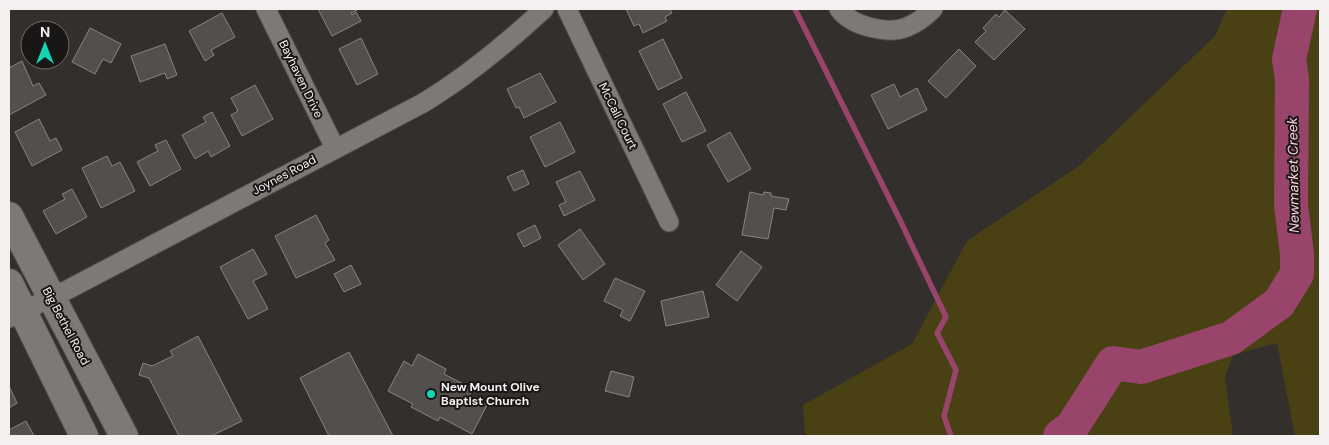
<svg xmlns="http://www.w3.org/2000/svg" width="1329" height="445" font-family="'DM Sans',sans-serif">
  <style>
    .green { fill: #494013 }
    .lines { fill: none; stroke-linecap: round; stroke-linejoin: round }
    .stream { stroke: #99456b; stroke-width: 5.5 }
    .river { stroke: #99456b; stroke-width: 34 }
    .building { fill: #524f4c; stroke: #888581 }
    .street-casing { stroke: #4f4b49; stroke-width: 21 }
    .secondary-casing { stroke: #4f4b49; stroke-width: 30 }
    .street { stroke: #7e7977; stroke-width: 19 }
    .secondary { stroke: #7e7977; stroke-width: 28 }
    .poi-dot { fill: #13d5b3; stroke: #191716; stroke-width: 2 }
    .labels { text-anchor: middle; dominant-baseline: central; stroke-width: 4; stroke-linejoin: round; paint-order: stroke }
    .street-label { font-size: 12px; fill: #f3f0ef; stroke: #191716 }
    .poi-label { font-size: 12px; font-weight: bold; fill: #f3f0ef; stroke: #191716; text-anchor: start }
    .water-label { font-size: 14px; font-style: italic; fill: #ffcee0; stroke: #191716 }
  </style>
  <rect width="100%" height="100%" fill="#332f2d"/>
  <!-- green -->
  <polygon class="green" points="1227,9 1320,9 1320,436 1295,436 1277,343 1233,355 1225,377 1233,436 807,436 805,433 803,405 912,344 967,241 1079,166 1215,36"/>
  <g class="lines">
    <!-- stream -->
    <polyline class="stream" points="795,9 899,218 946,317 937,333 956,370 944,416 951,436"/>
    <!-- river -->
    <polyline class="river" points="1060,436 1072,427 1113,363 1141,367 1231,338 1279,303 1297,274 1297,254 1291,205 1292,79 1289,59 1300,9"/>
  </g>
  <!-- building -->
  <g class="building">
    <polygon points="318,9 359,9 351,13 352,15 356,12 361,21 332,36"/>
    <polygon points="626,9 670,9 672,13 665,17 667,21 643,33 639,24 634,26"/>
    <polygon points="1005,10 1025,29 994,60 975,42 986,31 983,28 996,14 999,17"/>
    <polygon points="222,13 235,37 211,50 214,55 205,61 189,31"/>
    <polygon points="90,28 121,44 111,63 103,59 95,74 72,62"/>
    <polygon points="361,38 378,74 357,85 339,49"/>
    <polygon points="663,39 682,78 658,90 639,51"/>
    <polygon points="165,44 177,75 167,79 165,73 140,82 131,56"/>
    <polygon points="959,49 976,66 946,98 928,81"/>
    <polygon points="22,61 33,86 39,83 46,95 9,115 9,68"/>
    <polygon points="540,73 556,102 524,118 519,107 516,108 507,89"/>
    <polygon points="894,84 900,97 917,88 927,110 888,129 871,95"/>
    <polygon points="255,85 273,119 242,136 231,115 238,111 231,98"/>
    <polygon points="686,92 706,131 682,142 663,104"/>
    <polygon points="212,112 230,146 211,157 208,151 195,159 182,135 206,122 203,117"/>
    <polygon points="39,119 50,141 56,138 62,150 32,166 15,132"/>
    <polygon points="560,122 575,152 545,167 530,137"/>
    <polygon points="730,132 751,169 728,182 707,145"/>
    <polygon points="166,140 181,169 150,186 137,162 158,151 155,145"/>
    <polygon points="107,156 112,166 120,162 135,191 101,208 82,168"/>
    <polygon points="523,170 529,184 514,191 507,177"/>
    <polygon points="580,171 595,200 564,216 559,205 566,202 556,182"/>
    <polygon points="72,189 87,217 56,234 43,211 65,199 62,194"/>
    <polygon points="750,192 763,195 764,192 771,193 771,196 789,199 786,210 774,208 768,239 742,235"/>
    <polygon points="316,215 329,240 325,243 335,260 296,278 275,236"/>
    <polygon points="535,225 541,238 524,247 517,234"/>
    <polygon points="580,229 605,264 583,280 558,245"/>
    <polygon points="253,249 267,274 253,281 268,309 248,319 220,267"/>
    <polygon points="741,251 762,267 737,301 716,285"/>
    <polygon points="351,265 361,284 344,292 334,274"/>
    <polygon points="615,278 645,291 630,321 620,316 623,310 604,301"/>
    <polygon points="703,291 709,317 666,326 661,301"/>
    <polygon points="198,336 242,421 211,436 179,436 149,378 139,375 143,363 152,366 173,356 170,351"/>
    <polygon points="349,352 393,436 329,436 300,378"/>
    <polygon points="418,354 446,369 444,374 473,389 469,396 487,405 472,434 440,417 438,421 411,407 413,404 388,391 404,361 412,366"/>
    <polygon points="611,371 634,377 629,397 605,391"/>
    <polygon points="9,386 17,403 9,408"/>
    <polygon points="26,421 34,436 9,436 9,430"/>
  </g>
  <g class="lines">
    <!-- street casing -->
    <g class="street-casing">
      <g id="street">
        <polyline points="266,9 335,148"/>
        <polyline points="567,9 669,222"/>
        <path d="M839,9C851,26 888,35 907,27C917,23 926,16 933,9"/>
        <path d="M9,318L69,289L423,103C468,76 506,44 544,9"/>
      </g>
    </g>
    <!-- secondary casing -->
    <g class="secondary-casing">
      <g id="secondary">
        <polyline points="9,216 124,436"/>
        <polyline points="9,283 84,436"/>
      </g>
    </g>
    <!-- street -->
    <use href="#street" class="street"/>
    <!-- secondary -->
    <use href="#secondary" class="secondary"/>
  </g>
  <!-- markers -->
  <circle class="poi-dot" cx="431" cy="394" r="5"/>
  <g class="labels">
    <!-- street labels -->
    <g class="street-label">
      <text transform="translate(301 79) rotate(64)">Bayhaven Drive</text>
      <text transform="translate(618 116) rotate(64)">McCall Court</text>
      <text transform="translate(284 175) rotate(-28)">Joynes Road</text>
      <text transform="translate(66 326) rotate(62)">Big Bethel Road</text>
    </g>
    <!-- poi labels -->
    <g class="poi-label">
      <text x="441" y="387">New Mount Olive<tspan x="441" dy="14">Baptist Church</tspan></text>
    </g>
    <!-- water labels -->
    <g class="water-label">
      <text transform="translate(1293 175) rotate(-91)">Newmarket Creek</text>
    </g>
  </g>
  <!-- border -->
  <rect width="1329" height="445" fill="none" stroke="#f3f0ef" stroke-width="20"/>
  <!-- north arrow -->
  <g transform="translate(45 45)"><circle r="24" fill="#191716" stroke="#706e6d"/>
  <path d="M0-4L9 19L0 12L-9 19Z" fill="#13d5b3"/>
  <text y="-8" font-size="14" font-weight="bold" text-anchor="middle" fill="#f3f0ef">N</text>
  </g>
</svg>
